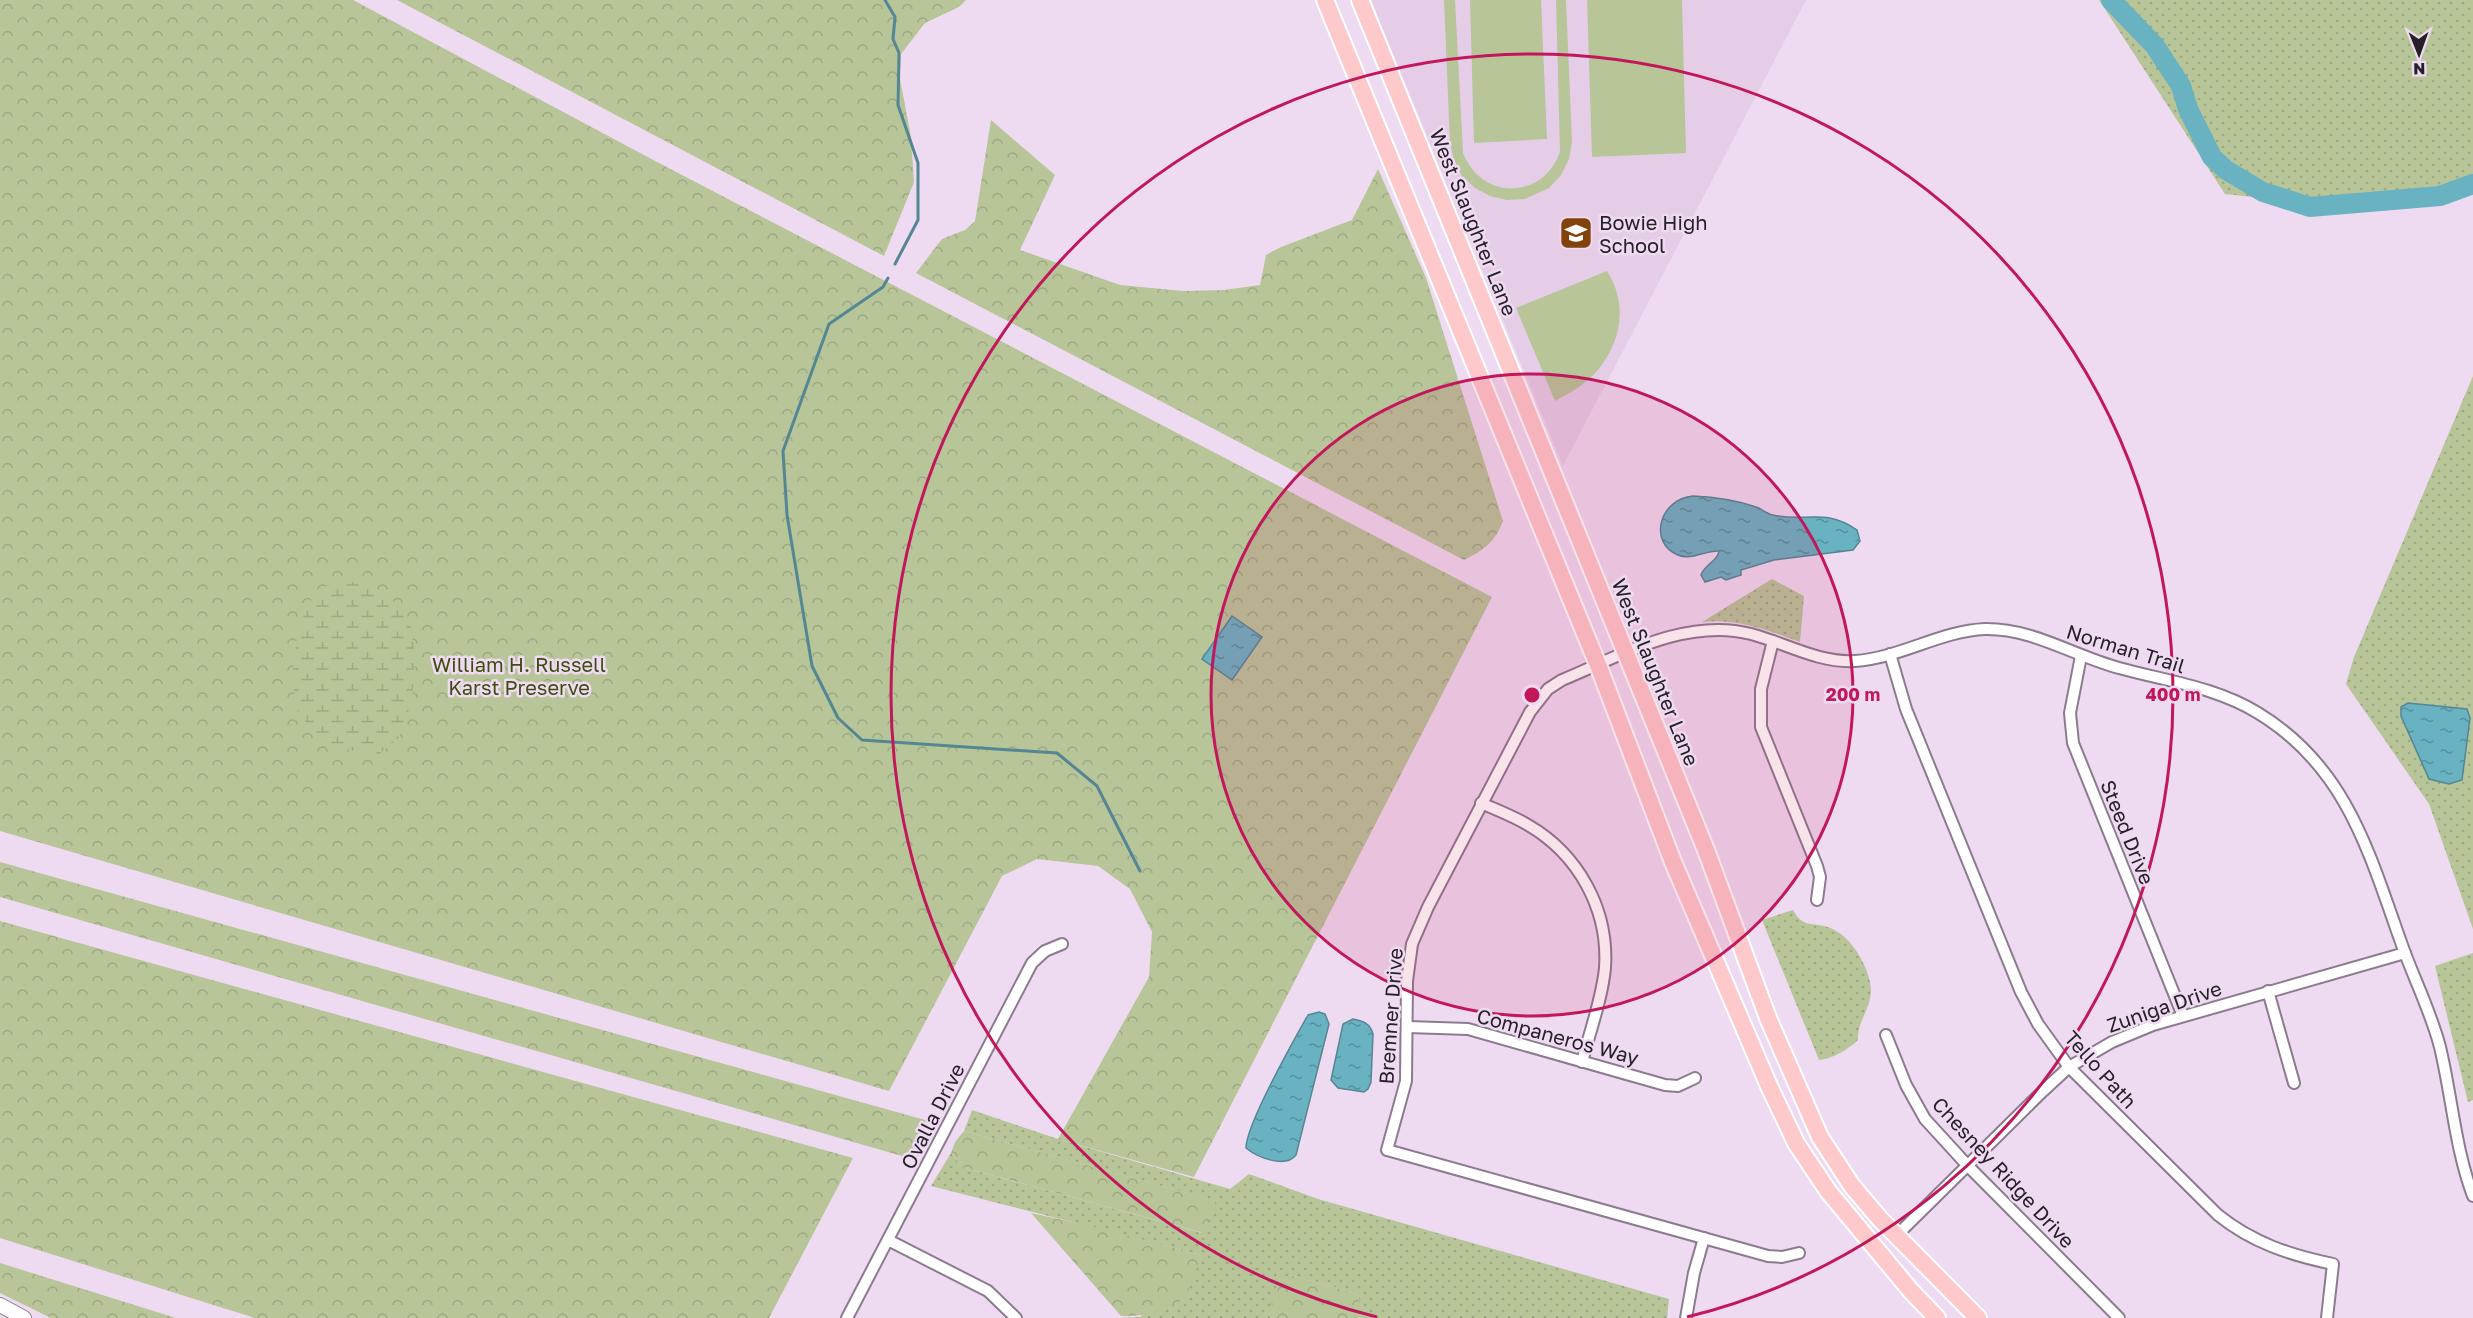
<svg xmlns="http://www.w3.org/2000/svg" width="2473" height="1318" font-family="'Golos Text',sans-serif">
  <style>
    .built { fill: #e5cde8 }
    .green { fill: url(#green-dots) }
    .forest { fill: url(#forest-crowns) }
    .wetland { fill: url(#wetland-marsh) }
    .pitch { fill: #b7c599 }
    .water { fill: url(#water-ripples); stroke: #558694; stroke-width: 1.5 }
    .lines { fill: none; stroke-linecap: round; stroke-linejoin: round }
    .stream { stroke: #558694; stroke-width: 3 }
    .river { stroke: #69b2c2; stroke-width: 20 }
    .minor-casing { stroke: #8c7b8f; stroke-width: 14 }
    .secondary-casing { stroke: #8c7b8f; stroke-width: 16 }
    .primary-casing { stroke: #fff; stroke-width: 20 }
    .minor { stroke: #fff; stroke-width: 10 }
    .secondary { stroke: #fff; stroke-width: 14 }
    .primary { stroke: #fdc9ca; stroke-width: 16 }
    .ring { fill: none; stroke: #c2185b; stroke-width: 3 }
    .labels { text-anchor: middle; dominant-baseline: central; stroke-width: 5; stroke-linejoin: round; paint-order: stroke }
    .street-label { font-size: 20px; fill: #272028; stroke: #eedbf1 }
    .poi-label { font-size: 20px; fill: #272028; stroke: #eedbf1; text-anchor: start }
    .park-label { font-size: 20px; fill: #3f4d10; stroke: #eedbf1 }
    .centre { fill: #c2185b; stroke: #eedbf1; stroke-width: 3 }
    .ring-label { font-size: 18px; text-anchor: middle; font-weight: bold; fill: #c2185b; stroke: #eedbf1; stroke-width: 5; stroke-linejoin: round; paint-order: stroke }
  </style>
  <defs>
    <pattern id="green-dots" width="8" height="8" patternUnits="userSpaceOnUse" patternTransform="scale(1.5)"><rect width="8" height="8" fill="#b7c599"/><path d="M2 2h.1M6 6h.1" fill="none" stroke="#9da984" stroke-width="1.8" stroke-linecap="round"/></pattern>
    <pattern id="forest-crowns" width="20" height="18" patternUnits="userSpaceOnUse" patternTransform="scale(1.5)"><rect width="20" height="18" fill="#b7c599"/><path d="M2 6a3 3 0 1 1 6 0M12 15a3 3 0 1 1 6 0" fill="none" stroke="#9da984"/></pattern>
    <pattern id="wetland-marsh" width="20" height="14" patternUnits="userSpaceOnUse" patternTransform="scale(1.5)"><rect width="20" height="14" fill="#b7c599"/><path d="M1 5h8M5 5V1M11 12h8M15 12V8" fill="none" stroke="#9da984"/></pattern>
    <pattern id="water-ripples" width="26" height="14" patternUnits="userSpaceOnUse" patternTransform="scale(1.5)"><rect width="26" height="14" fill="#69b2c2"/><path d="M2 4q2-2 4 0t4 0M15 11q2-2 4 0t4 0" fill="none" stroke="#56909e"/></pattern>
  </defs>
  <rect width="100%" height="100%" fill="#eedbf1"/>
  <!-- built -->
  <polygon class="built" points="1371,0 1806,0 1563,466"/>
  <!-- green -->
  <g class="green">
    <polygon points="2099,0 2473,0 2473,189 2468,186 2320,204 2225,194"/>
    <polygon points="2473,376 2473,929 2429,804 2346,684 2354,657"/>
    <path d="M1772,579L1804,596L1800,642C1767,630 1737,618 1702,622Z"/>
    <path d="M1793,910C1802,926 1809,923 1824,926C1848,931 1865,960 1870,982C1875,1006 1857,1019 1858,1040C1847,1050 1834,1058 1819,1060L1762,920Z"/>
    <polygon points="2473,953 2473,1100 2468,1102 2435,966"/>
    <polygon points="972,1110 1058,1139 1230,1189 1249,1174 1318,1199 1669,1299 1667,1318 1368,1318 1356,1293 1289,1275 1269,1313 1271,1318 1120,1318 1140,1317 1201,1255 931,1186 951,1153 962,1167 1202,1233 1215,1201 964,1131"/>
  </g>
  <!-- forest -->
  <g class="forest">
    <polygon points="0,0 353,0 657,162 1492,597 1194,1177 1058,1139 1149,977 1152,932 1130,889 1098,866 1037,859 1002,876 889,1091 0,831"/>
    <polygon points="397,0 966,0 959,7 925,23 901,54 900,79 911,137 914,182 884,256"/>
    <path d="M991,120L1055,175L1020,250L1120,285L1183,291L1224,290L1260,285L1266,255L1281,247L1352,220L1378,169L1426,278L1503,521C1495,542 1484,550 1464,560L916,273L942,239L965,230L975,221Z"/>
    <polygon points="0,862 936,1123 916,1160 0,897"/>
    <polygon points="0,921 853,1158 769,1318 255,1318 0,1238"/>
    <polygon points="964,1131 1216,1201 1203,1233 962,1167 951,1153 955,1142"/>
    <path d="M1031,1213L1095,1227L1201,1255C1196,1269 1191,1293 1179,1302C1164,1312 1138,1317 1121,1316Z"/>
    <polygon points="0,1263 176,1318 51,1318 0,1293"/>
    <polygon points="1289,1275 1356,1293 1368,1318 1271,1318 1269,1313 1278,1280"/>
  </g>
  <!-- wetland -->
  <polygon class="wetland" points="336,580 371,585 391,598 411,627 415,655 412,701 399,738 377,756 323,744 298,713 292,678 298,627 315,593"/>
  <!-- pitch -->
  <g class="pitch">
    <path d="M1444,0H1455L1463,153C1482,201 1543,200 1560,152L1556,0H1566L1572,142L1569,159L1561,175L1549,188L1525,199L1507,200L1490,196L1475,188L1462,176L1454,160L1450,143Z"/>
    <polygon points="1470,0 1541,0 1547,139 1474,143"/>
    <polygon points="1587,0 1682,0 1686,153 1592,157"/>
    <path d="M1607,271C1628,304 1622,341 1597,371C1586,384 1570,393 1555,401L1516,308Z"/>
  </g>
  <!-- water -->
  <g class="water">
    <path d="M1693,496C1714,497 1736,500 1756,507C1762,509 1767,514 1773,515C1805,523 1824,507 1857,530L1860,541L1853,550L1774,560L1741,570V575L1726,580L1721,577L1705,582L1701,575C1704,565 1718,561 1719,551C1706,550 1691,561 1678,555C1648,543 1659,499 1693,496Z"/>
    <polygon points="1232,616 1262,637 1232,680 1202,659"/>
    <polygon points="2408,703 2467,709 2470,718 2462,780 2449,784 2429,779 2401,716 2401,707"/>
    <path d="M1319,1012L1325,1014L1329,1024L1296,1155C1285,1169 1257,1157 1246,1148C1246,1124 1294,1040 1308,1015Z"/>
    <path d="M1353,1019C1363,1021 1370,1023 1373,1034L1371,1082L1368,1089L1364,1092L1338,1088L1331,1080L1343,1024Z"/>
  </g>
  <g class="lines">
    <!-- stream -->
    <g class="stream">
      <polyline points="885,0 895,17 893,39 899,53 898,105 918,163 918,220 895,264"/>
      <polyline points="888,278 883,287 829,324 783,451 787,515 812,666 838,718 862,740 1057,753 1097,786 1140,871"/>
    </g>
    <!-- river -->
    <polyline class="river" points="2111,0 2155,46 2181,86 2188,109 2212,157 2226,170 2263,192 2310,207 2440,196 2473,184"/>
    <!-- minor casing -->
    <g class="minor-casing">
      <g id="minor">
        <polyline points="1773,641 1761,689 1761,727 1817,866 1820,877 1817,900"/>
        <path d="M1890,654L1906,709L2021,992L2038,1024L2069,1067L2218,1215C2253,1243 2290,1255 2333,1264L2327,1318"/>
        <polyline points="2081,656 2070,713 2073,743 2183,1016"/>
        <path d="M1481,803C1497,810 1513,816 1528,825C1578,854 1609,909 1605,968C1602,999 1590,1031 1582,1062"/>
        <polyline points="2268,991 2294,1083"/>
        <polyline points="1408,1027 1468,1029 1665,1085 1678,1086 1695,1078"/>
        <polyline points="1886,1035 1906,1085 1925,1119 1968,1166 2119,1318"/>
        <polyline points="1896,1236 2043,1091 2069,1067 2112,1042 2153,1025 2405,953"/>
        <polyline points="888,1240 988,1291 1016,1318"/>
        <path d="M1799,1253L1782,1257L1768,1256L1387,1150L1406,1081L1407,981L1412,944L1428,907L1530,712L1548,689L1562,680C1620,656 1686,617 1751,634C1785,643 1818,663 1855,661C1900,658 1940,631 1985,629C2032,628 2074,656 2119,668C2166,681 2216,687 2258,713C2347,767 2369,853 2402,945C2414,979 2431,1012 2440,1047C2452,1097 2455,1148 2473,1196"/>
        <polyline points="847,1318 1032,963 1045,951 1062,944"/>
        <polyline points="1686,1318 1694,1273 1704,1238"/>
      </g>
    </g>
    <!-- secondary casing -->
    <g class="secondary-casing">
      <polyline id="secondary" points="0,1305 24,1318"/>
    </g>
    <!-- primary casing -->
    <g class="primary-casing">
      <g id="primary">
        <polyline points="1325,0 1598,665 1673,862 1769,1086 1796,1143 1828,1191 1911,1291 1937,1318"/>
        <polyline points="1360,0 1706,850 1768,1018 1820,1137 1852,1186 1880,1219 1978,1318"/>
      </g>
    </g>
    <!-- minor -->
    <use href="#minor" class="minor"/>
    <!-- secondary -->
    <use href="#secondary" class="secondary"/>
    <!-- primary -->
    <use href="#primary" class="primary"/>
  </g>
  <!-- distance rings -->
  <circle cx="1532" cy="695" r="321" fill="#c2185b" fill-opacity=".12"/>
  <g class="ring">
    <circle cx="1532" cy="695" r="321"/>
    <path d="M1377 1317A641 641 0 1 1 1687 1317"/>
  </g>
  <!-- icons -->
  <defs>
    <g id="school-square" transform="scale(1.725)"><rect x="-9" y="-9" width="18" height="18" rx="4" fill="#83420a" stroke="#eedbf1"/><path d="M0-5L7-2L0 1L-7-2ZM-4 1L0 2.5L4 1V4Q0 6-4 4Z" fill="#fff"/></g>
  </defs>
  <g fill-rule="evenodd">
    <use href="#school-square" x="1576" y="233"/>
  </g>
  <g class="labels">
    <!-- street labels -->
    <g class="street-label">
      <text transform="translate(1474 222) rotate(68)">West Slaughter Lane</text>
      <text transform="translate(2126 648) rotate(17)">Norman Trail</text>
      <text transform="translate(1656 672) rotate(68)">West Slaughter Lane</text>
      <text transform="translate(2128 832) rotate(68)">Steed Drive</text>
      <text transform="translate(2164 1006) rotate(-19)">Zuniga Drive</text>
      <text transform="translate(1390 1016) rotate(-86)">Bremner Drive</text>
      <text transform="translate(1558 1036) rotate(15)">Companeros Way</text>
      <text transform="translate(2101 1069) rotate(48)">Tello Path</text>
      <text transform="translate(932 1116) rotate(-63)">Ovalla Drive</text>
      <text transform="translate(2004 1172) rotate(47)">Chesney Ridge Drive</text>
    </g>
    <!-- poi labels -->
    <g class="poi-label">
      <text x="1599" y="222">Bowie High<tspan x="1599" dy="23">School</tspan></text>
    </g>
    <!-- park labels -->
    <g class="park-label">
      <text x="519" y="664">William H. Russell<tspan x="519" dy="23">Karst Preserve</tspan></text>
    </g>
  </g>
  <circle cx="1532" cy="695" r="9" class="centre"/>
  <g class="ring-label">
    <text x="1853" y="701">200 m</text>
    <text x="2173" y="701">400 m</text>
  </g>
  <!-- north arrow -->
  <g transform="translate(2419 54) rotate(179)" stroke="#eedbf1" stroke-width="4.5" paint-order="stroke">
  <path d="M0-4.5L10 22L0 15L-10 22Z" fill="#272028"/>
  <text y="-9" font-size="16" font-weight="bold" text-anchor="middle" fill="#272028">N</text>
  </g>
</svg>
